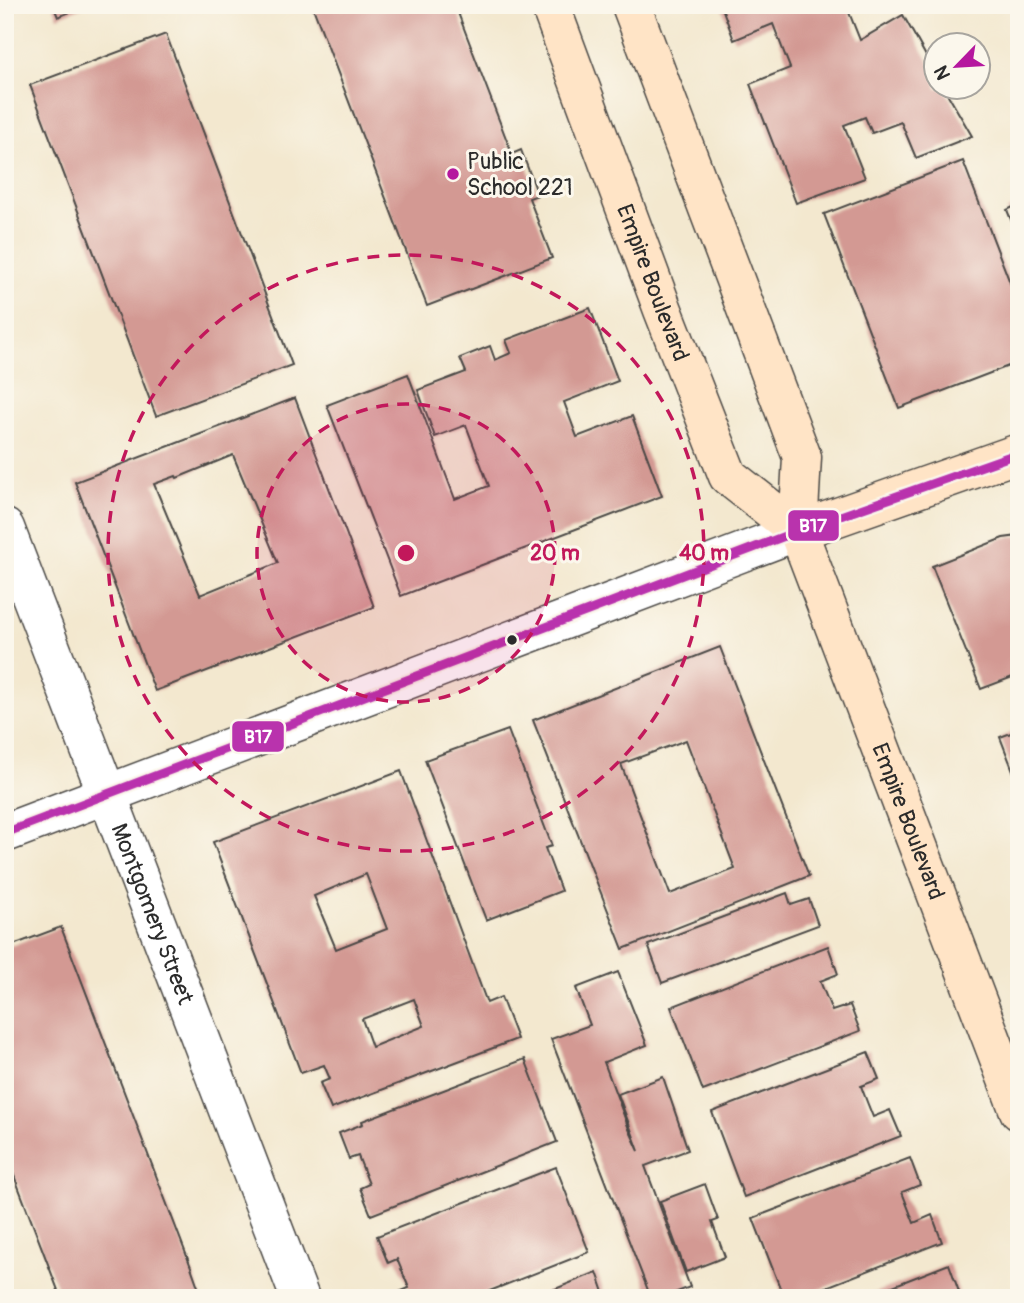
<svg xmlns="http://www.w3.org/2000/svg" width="1024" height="1303" font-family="Pangolin,sans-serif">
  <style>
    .building { fill: #d39993; fill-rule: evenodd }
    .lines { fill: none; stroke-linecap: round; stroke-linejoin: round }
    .street-casing { stroke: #494744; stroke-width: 41 }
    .secondary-casing { stroke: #494744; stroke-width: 41 }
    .street { stroke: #fff; stroke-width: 38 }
    .secondary { stroke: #ffe4c6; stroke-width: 38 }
    .bus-1-casing { stroke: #fbf7ec; stroke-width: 14 }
    .bus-1 { stroke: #b933ad; stroke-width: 9 }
    .ring { fill: none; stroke: #c2185b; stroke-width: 3.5; stroke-dasharray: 12 9 }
    .poi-dot { fill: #b5179e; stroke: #fbf7ec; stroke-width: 2.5 }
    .bus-dot { fill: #2b2b2b; stroke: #fbf7ec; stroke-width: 2.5 }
    .labels { text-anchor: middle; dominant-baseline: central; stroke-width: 6; stroke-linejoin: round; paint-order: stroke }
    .poi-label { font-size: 23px; fill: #2b2b2b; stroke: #fbf7ec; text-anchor: start }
    .street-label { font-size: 23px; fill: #2b2b2b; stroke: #fbf7ec }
    .centre { fill: #c2185b; stroke: #fbf7ec; stroke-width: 3.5 }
    .ring-label { font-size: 21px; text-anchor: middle; font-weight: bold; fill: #c2185b; stroke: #fbf7ec; stroke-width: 6; stroke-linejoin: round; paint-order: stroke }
    .line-badge { stroke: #fbf7ec; stroke-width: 2.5 }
    .badge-label { font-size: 19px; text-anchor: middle; font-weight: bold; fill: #fff }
  </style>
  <rect width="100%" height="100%" fill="#fbf7ec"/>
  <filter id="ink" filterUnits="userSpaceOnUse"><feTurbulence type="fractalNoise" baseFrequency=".0143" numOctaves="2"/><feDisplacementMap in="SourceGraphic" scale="14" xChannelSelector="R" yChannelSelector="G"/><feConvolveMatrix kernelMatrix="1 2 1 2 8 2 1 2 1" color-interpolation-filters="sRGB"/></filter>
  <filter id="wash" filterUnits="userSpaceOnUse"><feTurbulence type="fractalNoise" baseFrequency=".00686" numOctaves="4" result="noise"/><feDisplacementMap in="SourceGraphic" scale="28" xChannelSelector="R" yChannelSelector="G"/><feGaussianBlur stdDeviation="1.57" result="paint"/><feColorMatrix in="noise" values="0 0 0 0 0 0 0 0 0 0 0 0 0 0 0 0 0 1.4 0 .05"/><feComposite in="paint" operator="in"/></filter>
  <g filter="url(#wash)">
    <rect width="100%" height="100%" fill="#f3e8cf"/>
    <g id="blocks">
      <!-- building -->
      <g class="building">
        <polygon points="53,5 87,5 58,17"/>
        <polygon points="312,5 455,5 512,154 521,150 538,195 529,198 552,258 427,306"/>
        <polygon points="721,5 846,5 860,40 903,15 936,74 936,88 944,88 972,136 916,158 901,122 872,133 865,117 844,125 865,178 796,203 750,84 790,68 773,24 734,40"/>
        <polygon points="166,34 292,365 156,416 30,85"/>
        <polygon points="963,161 1019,306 1019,362 899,408 824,214"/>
        <polygon points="1013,207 1019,218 1019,239 1007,210"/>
        <polygon points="590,308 618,381 564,402 577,437 632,416 662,496 401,596 327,405 408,374 455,499 489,486 466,425 435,437 418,390 466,372 460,358 490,346 495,360 511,353 506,340"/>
        <path d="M295,398L374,607L155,691L75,482ZM233,455L278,563L200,595L154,484L176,476L177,478Z"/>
        <polygon points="1019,536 1019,663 1014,664 1018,675 981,689 932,566 1003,538"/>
        <path d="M720,647L809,876L623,949L533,720ZM686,740L735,869L670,894L621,764Z"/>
        <polygon points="508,730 552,846 545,848 561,891 486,920 425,760"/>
        <polygon points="1019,730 1019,786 1000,737"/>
        <path d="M401,771L487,1003L501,997L517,1039L331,1109L320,1083L330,1079L324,1065L301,1073L213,842ZM366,874L387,929L336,949L314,896ZM414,999L424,1026L372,1047L362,1019Z"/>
        <polygon points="787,893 791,905 809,899 818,925 662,983 648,945"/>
        <polygon points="61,927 191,1267 202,1298 61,1298 5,1152 5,948"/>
        <polygon points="828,946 838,974 820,981 832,1011 850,1005 860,1031 703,1091 671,1007"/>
        <polygon points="618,972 647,1045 604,1062 629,1129 639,1151 618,1094 663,1077 688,1150 645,1166 690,1287 662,1298 651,1298 551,1039 590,1025 576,988"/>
        <polygon points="868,1052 879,1079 861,1086 867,1102 873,1117 890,1110 901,1136 744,1197 712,1112"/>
        <polygon points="525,1059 557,1142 371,1215 360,1188 369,1184 358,1156 349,1159 339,1133 363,1124 362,1121"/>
        <polygon points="910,1158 920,1185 902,1192 914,1223 932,1215 942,1242 798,1298 784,1298 753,1218"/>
        <polygon points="556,1167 589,1252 472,1298 401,1298 399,1292 409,1288 397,1259 388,1263 377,1236"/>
        <polygon points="705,1184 718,1220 712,1222 725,1257 686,1272 660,1201"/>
        <polygon points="949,1264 959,1292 942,1298 862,1298"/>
        <polygon points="597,1272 606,1298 533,1298"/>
      </g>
    </g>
  </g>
  <g filter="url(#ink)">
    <use href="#blocks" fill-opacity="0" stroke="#494744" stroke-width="2"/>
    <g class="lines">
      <!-- street casing -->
      <g class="street-casing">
        <g id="street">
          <path id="s1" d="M5,528L300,1298"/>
          <polyline points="5,833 798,531"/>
        </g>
      </g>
      <!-- secondary casing -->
      <g class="secondary-casing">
        <g id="secondary">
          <path id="s2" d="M550,5L663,310L728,476L798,531"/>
          <path id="s3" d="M631,5L802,457L798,531L1019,1111"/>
          <polyline points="798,531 1019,453"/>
        </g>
      </g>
      <!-- street -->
      <use href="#street" class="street"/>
      <!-- secondary -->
      <use href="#secondary" class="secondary"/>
      <!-- bus-1 casing -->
      <g class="bus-1-casing">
        <polyline id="bus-1" points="5,833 798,531 1019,453"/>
      </g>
      <!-- bus-1 -->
      <use href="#bus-1" class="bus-1"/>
    </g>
  </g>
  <!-- distance rings -->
  <circle cx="406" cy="553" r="149" fill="#c2185b" fill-opacity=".12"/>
  <g class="ring">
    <circle cx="406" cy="553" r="149"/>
    <circle cx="406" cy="553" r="298"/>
  </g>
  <!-- markers -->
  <circle class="poi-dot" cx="453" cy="174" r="7"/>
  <circle class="bus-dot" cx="512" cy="640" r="6"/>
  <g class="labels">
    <!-- poi labels -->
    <g class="poi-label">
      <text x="467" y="161">Public<tspan x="467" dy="26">School 221</tspan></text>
    </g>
    <!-- street labels -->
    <g class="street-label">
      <text stroke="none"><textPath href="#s2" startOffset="296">Empire Boulevard</textPath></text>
      <text stroke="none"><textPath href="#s3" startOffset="868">Empire Boulevard</textPath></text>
      <text stroke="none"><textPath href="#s1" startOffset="413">Montgomery Street</textPath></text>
    </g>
  </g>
  <circle cx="406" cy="553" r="10" class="centre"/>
  <g class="ring-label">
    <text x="555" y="560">20 m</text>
    <text x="704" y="560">40 m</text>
  </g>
  <g class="line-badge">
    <rect x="787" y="509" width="53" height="33" rx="7" fill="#b933ad"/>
    <rect x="231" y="720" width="54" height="33" rx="7" fill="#b933ad"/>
  </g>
  <g class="badge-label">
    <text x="813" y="532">B17</text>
    <text x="258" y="743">B17</text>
  </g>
  <!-- margin -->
  <rect width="1024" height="1303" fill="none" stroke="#fbf7ec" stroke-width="28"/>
  <!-- north arrow -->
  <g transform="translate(957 66) rotate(245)"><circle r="33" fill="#fbf7ec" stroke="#a8a59f" stroke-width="2"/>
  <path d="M0-5L12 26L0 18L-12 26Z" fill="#b5179e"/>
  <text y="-10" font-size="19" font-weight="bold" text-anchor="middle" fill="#2b2b2b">N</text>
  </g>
</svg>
